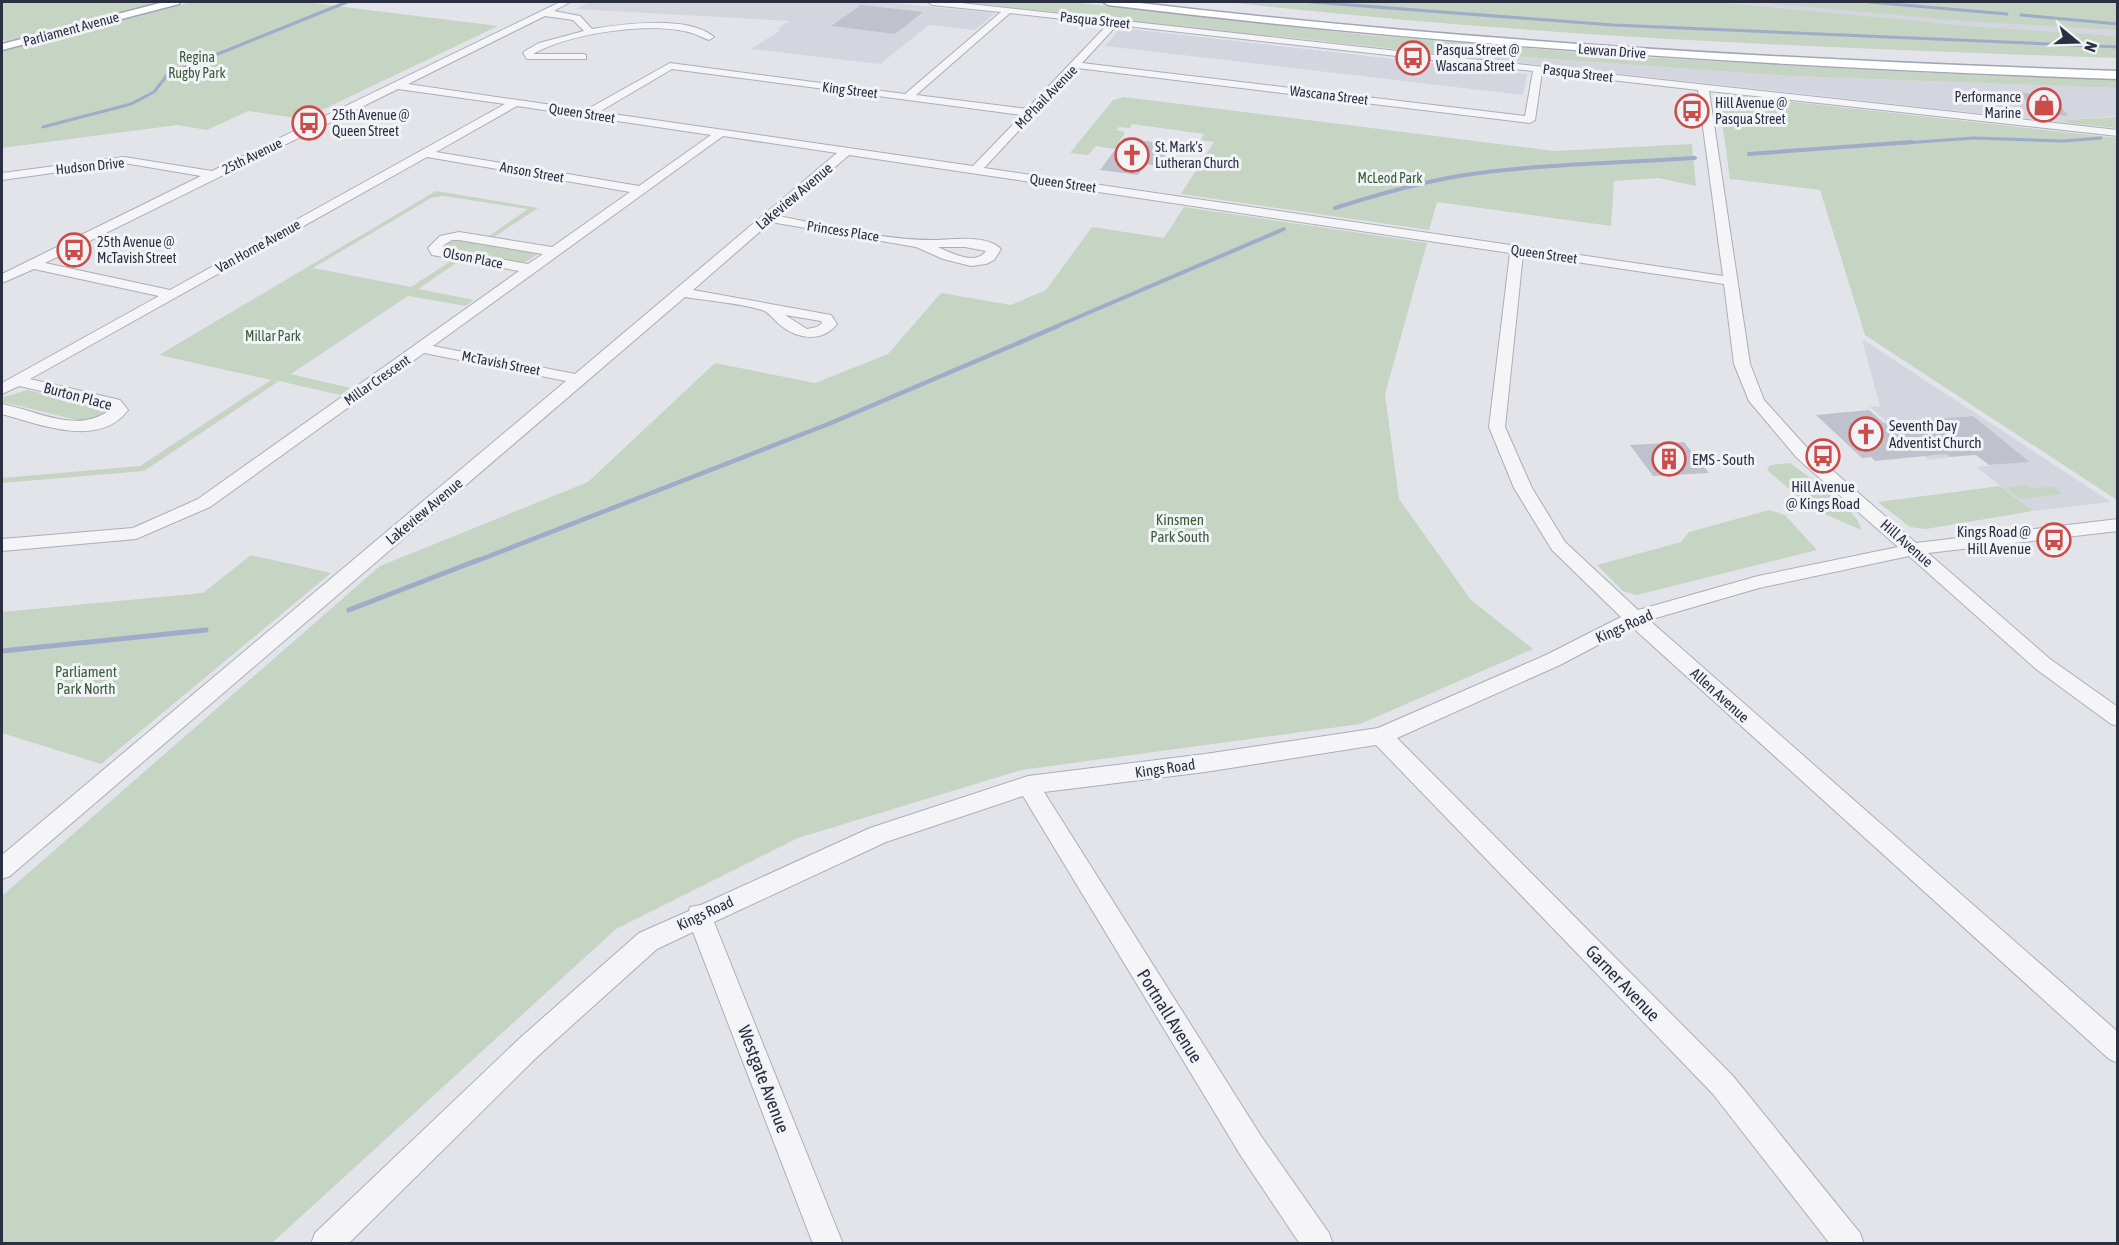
<svg xmlns="http://www.w3.org/2000/svg" width="2119" height="1245" font-family="'Asap Condensed',sans-serif">
  <style>
    .built { fill: #d4d6df }
    .green { fill: #c5d4c3 }
    .lines { fill: none; stroke-linecap: round; stroke-linejoin: round }
    .stream-far3 { stroke: #9eacc9; stroke-width: 3 }
    .stream-far2 { stroke: #9eacc9; stroke-width: 4 }
    .stream-far1 { stroke: #9eacc9; stroke-width: 4.5 }
    .stream { stroke: #9eacc9; stroke-width: 5 }
    .building { fill: #bfc2cd }
    .minor-casing { stroke: #abaeb8; stroke-width: 2 }
    .major-casing { stroke: #a1a6b6; stroke-width: 3 }
    .minor { fill: #f5f5f8; fill-rule: evenodd }
    .major { fill: #fff; fill-rule: evenodd }
    .labels { text-anchor: middle; dominant-baseline: central; stroke-width: 6; stroke-linejoin: round; paint-order: stroke }
    .far-street-label { font-size: 14px; fill: #2a2f42; stroke: #f2f3f7 }
    .far-poi-label { font-size: 14px; fill: #2a2f42; stroke: #f2f3f7; text-anchor: start }
    .far-park-label { font-size: 14px; fill: #395d38; stroke: #f2f3f7 }
    .street-label { font-size: 15px; fill: #2a2f42; stroke: #f2f3f7 }
    .poi-label { font-size: 15px; fill: #2a2f42; stroke: #f2f3f7; text-anchor: start }
    .park-label { font-size: 15px; fill: #395d38; stroke: #f2f3f7 }
    .near-street-label { font-size: 18px; fill: #2a2f42; stroke: #f2f3f7 }
  </style>
  <rect width="100%" height="100%" fill="#e2e4ea"/>
  <!-- built -->
  <g class="built">
    <polygon points="589,2 881,2 995,13 975,30 929,25 880,64 751,49 781,30 777,29 789,21 575,9"/>
    <polygon points="1716,2 2117,2 2117,36 1971,26"/>
    <polygon points="1121,28 1527,74 1523,95 1105,46"/>
    <polygon points="1469,53 1792,76 2117,88 2117,116 2067,120 2068,123 1468,57"/>
    <polygon points="1862,339 2111,502 2033,511 1976,467 2029,461 1973,416 1909,421 1950,457 1929,460 1869,406 1880,407"/>
  </g>
  <!-- green -->
  <g class="green">
    <polygon points="2,2 160,2 6,41 2,39"/>
    <polygon points="192,2 304,2 498,26 303,119 248,111 207,130 177,125 2,148 2,51"/>
    <polygon points="961,2 1071,2 1366,35 1641,57 1937,73 2117,79 2117,88 1792,76 1469,53 1468,57"/>
    <path d="M1228,2H1716L1971,26L2117,36V58C1821,48 1524,36 1228,2Z"/>
    <polygon points="1754,2 2117,2 2117,30 1964,21"/>
    <polygon points="1732,95 2117,138 2117,500 1865,335 1820,190 1730,179 1719,100"/>
    <polygon points="1124,97 1554,151 1692,144 1696,186 1659,178 1614,181 1611,226 1437,202 1429,230 1181,194 1214,142 1201,140 1204,134 1132,124 1130,128 1119,127 1116,130 1125,132 1115,149 1096,146 1088,155 1070,153 1113,100"/>
    <polygon points="2117,117 2117,128 2068,123 2066,120"/>
    <polygon points="436,191 538,208 494,237 489,236 528,209 443,196 431,198 313,268 411,287 454,259 461,260 418,289 474,300 466,306 408,296 291,374 350,388 340,395 279,381 144,471 2,483 2,478 140,466 271,380 159,355"/>
    <polygon points="1184,207 1427,243 1385,394 1399,499 1471,600 1533,649 1360,724 1021,770 798,838 616,929 272,1243 2,1243 2,896 380,566 588,482 715,363 815,383 888,354 941,293 1011,305 1046,290 1092,227 1164,238"/>
    <polygon points="454,239 459,239 538,254 524,263 442,246 445,242"/>
    <polygon points="27,390 113,409 89,423 3,402 4,397"/>
    <path d="M1790,463C1806,475 1861,512 1861,530L1811,508L1767,470L1770,465Z"/>
    <polygon points="2027,485 2031,489 2053,486 2063,494 2020,499 2006,488"/>
    <polygon points="2000,486 2033,511 1926,529 1910,527 1878,502"/>
    <polygon points="1769,510 1785,515 1817,550 1637,595 1623,591 1597,565 1681,542 1689,532"/>
    <polygon points="251,555 331,573 101,764 2,733 2,612 203,593"/>
  </g>
  <g class="lines">
    <!-- stream-far3 -->
    <g class="stream-far3">
      <polyline points="1311,2 1613,25 2118,47"/>
      <polyline points="1869,2 2007,14"/>
      <polyline points="2021,15 2118,24"/>
      <polyline points="43,127 131,104 154,92 168,74 347,2"/>
      <polyline points="1891,144 1974,138 2063,141 2101,138"/>
    </g>
    <!-- stream-far2 -->
    <g class="stream-far2">
      <polyline points="1749,154 1912,142"/>
      <path d="M1335,208C1376,195 1417,183 1459,176C1537,164 1616,163 1695,158"/>
      <polyline points="1055,327 1284,229"/>
    </g>
    <!-- stream-far1 -->
    <polyline class="stream-far1" points="474,562 831,423 1058,326"/>
    <!-- stream -->
    <g class="stream">
      <polyline points="349,610 478,560"/>
      <polyline points="2,651 206,630"/>
    </g>
  </g>
  <!-- building -->
  <g class="building">
    <polygon points="861,5 923,12 895,34 831,26"/>
    <polygon points="2020,92 2054,96 2068,116 2033,112"/>
    <polygon points="1124,138 1160,143 1154,151 1167,153 1158,166 1145,164 1138,175 1100,170"/>
    <polygon points="1869,410 1884,423 1973,416 2030,462 1989,465 1976,455 1950,457 1946,454 1875,461 1871,457 1862,458 1816,415"/>
    <polygon points="1684,442 1709,473 1653,476 1630,445"/>
  </g>
  <g class="lines">
    <!-- minor casing -->
    <g class="minor-casing">
      <path id="minor" d="M560,2H570L554,11L580,16L592,29C625,24 687,15 714,37L709,40C703,38 698,35 692,33C651,21 570,33 533,54H583L586,55V59H527L523,53L525,51L539,43L584,31L573,20L545,16L408,84L586,110L670,63L905,94L1001,12L932,5L928,2H952L2118,130V136L1709,91L1750,364L1764,400L1809,450L1916,543L2118,519V531L1928,553L2050,659L2118,707V726L2111,724L2036,669L1909,556L1759,588L1649,620L2118,1032V1063L2109,1059L1632,627L1560,665L1397,738L1733,1076L1860,1233L1864,1244H1830L1713,1094L1376,745L1205,772L1044,792L1261,1136L1329,1233L1333,1244H1300L1241,1156L1023,796L886,842L714,922L843,1244H813L693,932L657,949L538,1056L348,1244H311L315,1233L520,1038L639,933L689,911L690,907L701,905L870,828L1028,776L1205,754L1378,728L1546,655L1621,617L1552,550L1514,488L1489,427L1510,253L849,155L778,216C830,226 885,241 938,240C956,239 987,235 1001,249L994,260L986,264L971,266L943,259L916,247L771,222L693,290L831,315L837,324C822,343 797,339 780,325C774,320 769,312 762,310C738,303 710,301 685,297L10,876L2,879V855L566,381L424,353L210,507L136,539L2,551V539L133,528L198,499L519,271L432,255L428,248L440,236L459,232L552,247L630,192L427,157L30,379L120,400L128,410C99,449 39,424 2,414V404C38,411 78,435 111,409L109,406L19,386L2,394V383L159,296L34,269L2,283V274L201,176L124,163L2,180V173L124,157L212,171ZM1010,13L1108,24L1027,109L916,95ZM1117,25L1533,71L1525,116L1082,63ZM1077,68L1530,123L1535,120L1542,72L1698,90L1723,276L984,168ZM672,69L1022,115L973,166L599,112ZM398,89L505,104L170,290L45,263ZM517,106L711,135L639,186L436,152ZM723,136L837,153L575,374L433,346ZM452,240H459L543,254L528,264L442,249L444,245ZM938,247H965L986,251C976,266 951,253 938,247ZM1523,254L1724,284L1734,364L1749,401L1797,458L1898,547L1758,576L1638,610L1565,542L1532,488L1505,427ZM785,315L821,321L822,323L817,327L807,329Z"/>
    </g>
    <!-- major casing -->
    <g class="major-casing">
      <g id="major">
        <polygon points="164,2 180,2 179,4 2,50 2,44"/>
        <path d="M1103,2H1131C1459,41 1788,60 2118,71V79C1780,67 1444,46 1108,5Z"/>
      </g>
    </g>
    <!-- minor -->
    <use href="#minor" class="minor"/>
    <!-- major -->
    <use href="#major" class="major"/>
  </g>
  <!-- icons -->
  <defs>
    <g id="bus-ring" transform="scale(1.725)"><circle r="9.5" fill="#f2f3f7" stroke="#cc4c4a" stroke-width="1.5"/><path d="M-5-6H5V4H4V6H2V4H-2V6H-4V4H-5ZM-3.5-4V0h7V-4ZM-3.5 1.2v1.5H-2V1.2ZM2 1.2v1.5H3.5V1.2Z" fill="#cc4c4a"/></g>
    <g id="shop-ring" transform="scale(1.725)"><circle r="9.5" fill="#f2f3f7" stroke="#cc4c4a" stroke-width="1.5"/><path d="M-5-2.5h2.3a2.7 3.5 0 0 1 5.4 0H5L5.5 6h-11ZM-1.5-2.5h3a1.5 2.3 0 0 0-3 0Z" fill="#cc4c4a"/></g>
    <g id="church-ring" transform="scale(1.725)"><circle r="9.5" fill="#f2f3f7" stroke="#cc4c4a" stroke-width="1.5"/><path d="M-1.2-6h2.4v3.5h3.3v2.4h-3.3V6h-2.4V-.1h-3.3v-2.4h3.3Z" fill="#cc4c4a"/></g>
    <g id="building-ring" transform="scale(1.725)"><circle r="9.5" fill="#f2f3f7" stroke="#cc4c4a" stroke-width="1.5"/><path d="M-4-6H4V6H1V3H-1V6H-4ZM-2.5-4.3h1.7v1.8h-1.7ZM.8-4.3h1.7v1.8H.8ZM-2.5-1h1.7V.8h-1.7ZM.8-1h1.7V.8H.8Z" fill="#cc4c4a"/></g>
  </defs>
  <g fill-rule="evenodd">
    <use href="#bus-ring" x="1413" y="58"/>
    <use href="#shop-ring" x="2044" y="105"/>
    <use href="#bus-ring" x="1692" y="111"/>
    <use href="#bus-ring" x="309" y="123"/>
    <use href="#church-ring" x="1132" y="155"/>
    <use href="#bus-ring" x="74" y="250"/>
    <use href="#church-ring" x="1866" y="434"/>
    <use href="#bus-ring" x="1823" y="456"/>
    <use href="#building-ring" x="1669" y="459"/>
    <use href="#bus-ring" x="2054" y="540"/>
  </g>
  <g class="labels">
    <!-- far-street labels -->
    <g class="far-street-label">
      <text transform="translate(1095 20) rotate(6)">Pasqua Street</text>
      <text transform="translate(71 29) rotate(-15)">Parliament Avenue</text>
      <text transform="translate(1612 51) rotate(4)">Lewvan Drive</text>
      <text transform="translate(1578 73) rotate(7)">Pasqua Street</text>
      <text transform="translate(850 90) rotate(7)">King Street</text>
      <text transform="translate(1329 95) rotate(7)">Wascana Street</text>
      <text transform="translate(1046 97) rotate(-46)">McPhail Avenue</text>
      <text transform="translate(582 113) rotate(9)">Queen Street</text>
      <text transform="translate(252 156) rotate(-26)">25th Avenue</text>
      <text transform="translate(90 166) rotate(-6)">Hudson Drive</text>
      <text transform="translate(532 172) rotate(10)">Anson Street</text>
      <text transform="translate(1063 183) rotate(8)">Queen Street</text>
      <text transform="translate(843 231) rotate(9)">Princess Place</text>
      <text transform="translate(258 246) rotate(-29)">Van Horne Avenue</text>
      <text transform="translate(1544 254) rotate(8)">Queen Street</text>
      <text transform="translate(473 258) rotate(11)">Olson Place</text>
      <text transform="translate(501 363) rotate(11)">McTavish Street</text>
      <text transform="translate(377 380) rotate(-35)">Millar Crescent</text>
    </g>
    <!-- far-poi labels -->
    <g class="far-poi-label">
      <text x="1436" y="50">Pasqua Street @<tspan x="1436" dy="16">Wascana Street</tspan></text>
      <text x="2021" y="97" text-anchor="end">Performance<tspan x="2021" dy="16">Marine</tspan></text>
      <text x="1715" y="103">Hill Avenue @<tspan x="1715" dy="16">Pasqua Street</tspan></text>
      <text x="332" y="115">25th Avenue @<tspan x="332" dy="16">Queen Street</tspan></text>
      <text x="1155" y="147">St. Mark's<tspan x="1155" dy="16">Lutheran Church</tspan></text>
      <text x="97" y="242">25th Avenue @<tspan x="97" dy="16">McTavish Street</tspan></text>
    </g>
    <!-- far-park labels -->
    <g class="far-park-label">
      <text x="197" y="57">Regina<tspan x="197" dy="16">Rugby Park</tspan></text>
      <text x="1390" y="178">McLeod Park</text>
      <text x="273" y="336">Millar Park</text>
    </g>
    <!-- street labels -->
    <g class="street-label">
      <text transform="translate(794 196) rotate(-40)">Lakeview Avenue</text>
      <text transform="translate(78 396) rotate(15)">Burton Place</text>
      <text transform="translate(424 511) rotate(-40)">Lakeview Avenue</text>
      <text transform="translate(1907 543) rotate(41)">Hill Avenue</text>
      <text transform="translate(1624 626) rotate(-24)">Kings Road</text>
      <text transform="translate(1720 695) rotate(42)">Allen Avenue</text>
      <text transform="translate(1165 768) rotate(-8)">Kings Road</text>
      <text transform="translate(705 913) rotate(-25)">Kings Road</text>
    </g>
    <!-- poi labels -->
    <g class="poi-label">
      <text x="1889" y="425">Seventh Day<tspan x="1889" dy="17">Adventist Church</tspan></text>
      <text x="1692" y="459">EMS - South</text>
      <text x="1823" y="486" text-anchor="middle">Hill Avenue<tspan x="1823" dy="17">@ Kings Road</tspan></text>
      <text x="2031" y="531" text-anchor="end">Kings Road @<tspan x="2031" dy="17">Hill Avenue</tspan></text>
    </g>
    <!-- park labels -->
    <g class="park-label">
      <text x="1180" y="519">Kinsmen<tspan x="1180" dy="17">Park South</tspan></text>
      <text x="86" y="671">Parliament<tspan x="86" dy="17">Park North</tspan></text>
    </g>
    <!-- near-street labels -->
    <g class="near-street-label">
      <text transform="translate(1623 983) rotate(46)">Garner Avenue</text>
      <text transform="translate(1170 1016) rotate(58)">Portnall Avenue</text>
      <text transform="translate(764 1079) rotate(69)">Westgate Avenue</text>
    </g>
  </g>
  <!-- border -->
  <rect width="2119" height="1245" fill="none" stroke="#2a2f42" stroke-width="6"/>
  <!-- north arrow -->
  <g transform="translate(2077 42) rotate(109)" stroke="#f2f3f7" stroke-width="4.5" paint-order="stroke">
  <path d="M0-4.5L10 22L0 15L-10 22Z" fill="#2a2f42"/>
  <text y="-9" font-size="16" font-weight="bold" text-anchor="middle" fill="#2a2f42">N</text>
  </g>
</svg>
